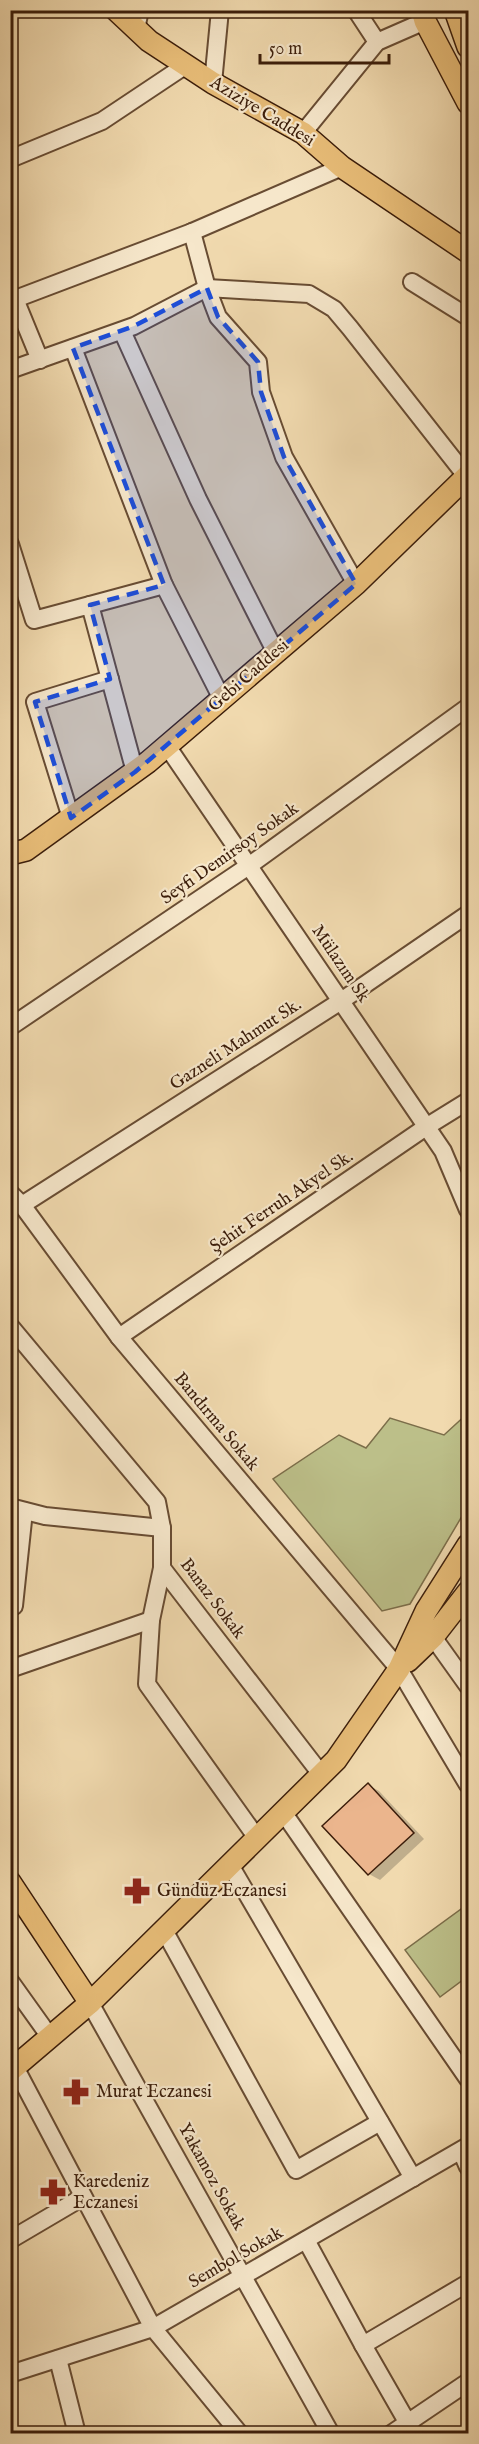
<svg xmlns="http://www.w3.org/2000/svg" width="479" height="2444" font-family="'IM FELL English',serif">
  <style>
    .green { fill: #bcbf89; stroke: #7c6e4a; stroke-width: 1.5 }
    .shadow { fill: #0003 }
    .building { fill: #ebb58d; stroke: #3b1d0a; stroke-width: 1.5 }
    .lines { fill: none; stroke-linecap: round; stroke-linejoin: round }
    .minor-casing { stroke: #684c33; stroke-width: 20 }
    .major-casing { stroke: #3b1d0a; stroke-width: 24 }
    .minor { stroke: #f6e7cb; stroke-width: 16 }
    .major { stroke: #e8bd78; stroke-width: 21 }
    .marked { fill: #1d4ed8; fill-opacity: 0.2; stroke: #1d4ed8; stroke-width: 4.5; stroke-dasharray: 12 8; stroke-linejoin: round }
    .labels { text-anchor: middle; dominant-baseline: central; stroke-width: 4.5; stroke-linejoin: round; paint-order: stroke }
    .street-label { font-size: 18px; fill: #3b1d0a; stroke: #f6e7cb }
    .poi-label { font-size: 18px; fill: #3b1d0a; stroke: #f6e7cb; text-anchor: start }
  </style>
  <rect width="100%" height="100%" fill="#f1daaf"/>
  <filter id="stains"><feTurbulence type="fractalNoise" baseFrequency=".00333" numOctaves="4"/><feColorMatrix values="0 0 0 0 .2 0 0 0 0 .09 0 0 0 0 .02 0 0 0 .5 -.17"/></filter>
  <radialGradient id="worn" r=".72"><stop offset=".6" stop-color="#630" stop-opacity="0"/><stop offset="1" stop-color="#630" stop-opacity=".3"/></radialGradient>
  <!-- green -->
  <g class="green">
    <polygon points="468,1413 468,1506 410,1604 382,1611 273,1479 339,1435 366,1448 390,1418 444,1435"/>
    <polygon points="468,1904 468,1976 440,1997 405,1950"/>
  </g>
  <!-- shadow -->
  <polygon class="shadow" points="368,1785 379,1791 424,1839 380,1880 369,1874"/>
  <!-- building -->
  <polygon class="building" points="368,1783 414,1833 368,1875 322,1826"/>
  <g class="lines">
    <!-- minor casing -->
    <g class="minor-casing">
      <g id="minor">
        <polyline points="356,10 377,42"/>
        <polyline points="136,29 140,10"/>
        <polyline points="213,83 220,10"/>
        <polyline points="303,133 377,42 425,21 417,11"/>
        <polyline points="10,159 102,121 186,65"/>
        <polyline points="192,232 207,288 218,317 258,362 261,392 284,457 356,584"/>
        <polyline points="412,282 468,317"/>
        <polyline points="15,299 40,360"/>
        <polyline points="10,301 192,232 342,167"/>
        <polyline points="122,331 198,499 276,653"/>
        <polyline points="73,348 164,585"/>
        <polyline points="10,370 134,326 207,288 309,294 334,309 350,328 467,477"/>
        <polyline points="10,544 34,620 90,605 135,772"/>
        <polyline points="90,605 164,585 222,699"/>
        <polyline points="167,746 443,1151 468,1210"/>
        <polyline points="71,818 35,702 110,679"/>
        <polyline points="10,1027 250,865 468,707"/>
        <polyline points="10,1193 22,1205 119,1337 399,1669 468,1785"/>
        <polyline points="22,1205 341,1001 468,914"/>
        <polyline points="10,1326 157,1502 162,1528 162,1568 321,1774"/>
        <polyline points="119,1337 426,1127 468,1101"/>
        <polyline points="10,1507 45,1516 162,1528"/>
        <polyline points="162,1568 151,1620 147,1684 257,1838"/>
        <polyline points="14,1606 24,1511"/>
        <polyline points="433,1637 468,1686"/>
        <polyline points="10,1669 151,1620"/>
        <polyline points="283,1812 468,2079"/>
        <polyline points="230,1865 413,2178"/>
        <polyline points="164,1930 296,2170 380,2122"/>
        <polyline points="10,1981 50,2037"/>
        <polyline points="90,2003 331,2434"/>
        <polyline points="15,2067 153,2328 240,2434"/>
        <polyline points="461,2151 468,2167"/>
        <polyline points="10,2240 83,2197"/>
        <polyline points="306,2240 363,2345 414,2434"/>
        <polyline points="363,2345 468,2283"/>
        <polyline points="58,2359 77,2434"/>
        <polyline points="10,2374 153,2328 468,2146"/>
        <polyline points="391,2434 468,2382"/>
      </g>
    </g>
    <!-- major casing -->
    <g class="major-casing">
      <g id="major">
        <polyline points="116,10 149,41 213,83 303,133 342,167 468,252"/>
        <polyline points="422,10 425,21 468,103"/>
        <polyline points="455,10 468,47"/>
        <polyline points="10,854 26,850 148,762 356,584 468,475"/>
        <polyline points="408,1661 433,1637 468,1592"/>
        <polyline points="10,1882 90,2003"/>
        <polyline points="10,2071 90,2003 336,1760 399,1669 426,1611 468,1545"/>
      </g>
    </g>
    <!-- minor -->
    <use href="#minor" class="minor"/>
    <!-- major -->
    <use href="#major" class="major"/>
  </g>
  <!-- marked area -->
  <path class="marked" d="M207,288L218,317L258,362L261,392L284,457L356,584L135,772L71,818L35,702L110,679L90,605L164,585L73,348L134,326Z"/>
  <!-- icons -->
  <defs>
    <g id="pharmacy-bare" transform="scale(2.07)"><path d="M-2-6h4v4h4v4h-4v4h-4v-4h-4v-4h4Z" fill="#8f2418" stroke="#f6e7cb" stroke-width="2.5" paint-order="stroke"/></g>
  </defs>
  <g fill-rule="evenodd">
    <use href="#pharmacy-bare" x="137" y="1891"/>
    <use href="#pharmacy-bare" x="76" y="2092"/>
    <use href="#pharmacy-bare" x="53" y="2192"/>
  </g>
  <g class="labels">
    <!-- street labels -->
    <g class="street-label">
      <text transform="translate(262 112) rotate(31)">Aziziye Caddesi</text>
      <text transform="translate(249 676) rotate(-41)">Gebi Caddesi</text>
      <text transform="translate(230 854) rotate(-35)">Seyfi Demirsoy Sokak</text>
      <text transform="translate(340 964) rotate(56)">Mülazım Sk</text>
      <text transform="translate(236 1045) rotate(-33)">Gazneli Mahmut Sk.</text>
      <text transform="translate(282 1202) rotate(-34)">Şehit Ferruh Akyel Sk.</text>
      <text transform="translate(216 1422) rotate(50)">Bandırma Sokak</text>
      <text transform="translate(212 1599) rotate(53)">Banaz Sokak</text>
      <text transform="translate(211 2177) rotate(61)">Yakamoz Sokak</text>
      <text transform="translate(236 2258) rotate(-30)">Sembol Sokak</text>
    </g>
    <!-- poi labels -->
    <g class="poi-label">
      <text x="157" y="1891">Gündüz Eczanesi</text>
      <text x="96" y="2092">Murat Eczanesi</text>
      <text x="73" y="2182">Karedeniz<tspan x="73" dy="21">Eczanesi</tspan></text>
    </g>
  </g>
  <!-- margin -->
  <rect width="479" height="2444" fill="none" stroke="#f1daaf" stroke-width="36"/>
  <rect x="12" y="12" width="455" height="2420" fill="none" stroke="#3b1d0a" stroke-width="3"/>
  <rect x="18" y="18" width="443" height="2408" fill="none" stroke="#3b1d0a" stroke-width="1.5"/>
  <!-- scale -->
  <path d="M260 54v9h129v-9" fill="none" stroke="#3b1d0a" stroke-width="3"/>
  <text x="269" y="54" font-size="18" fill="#3b1d0a" stroke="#f6e7cb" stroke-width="4.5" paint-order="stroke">50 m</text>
  <rect width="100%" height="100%" filter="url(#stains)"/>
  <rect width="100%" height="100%" fill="url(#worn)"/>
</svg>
